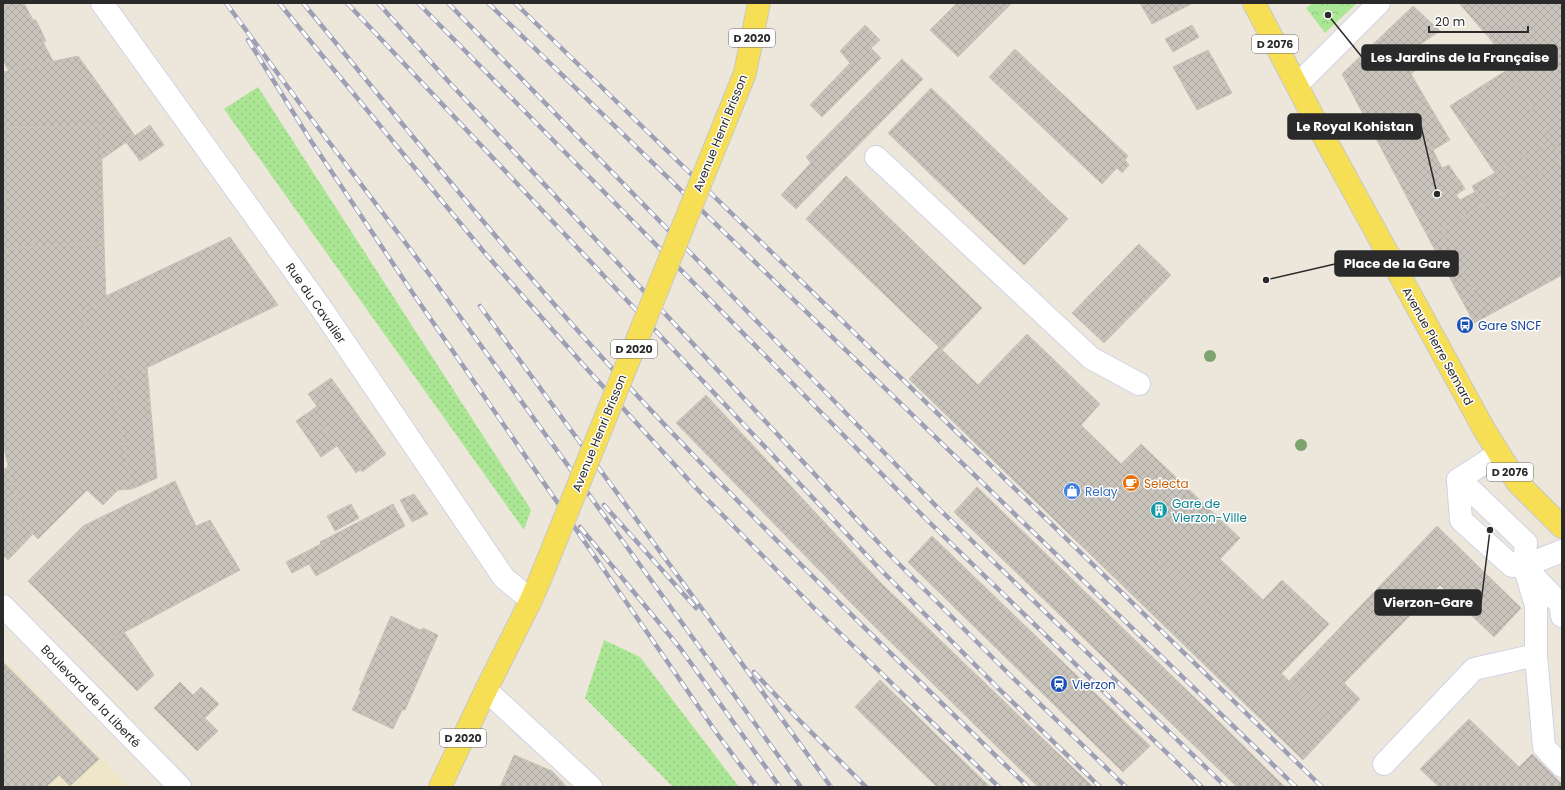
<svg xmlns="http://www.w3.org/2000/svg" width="1565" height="790" font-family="Poppins,sans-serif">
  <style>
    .education { fill: #efe6c9 }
    .grass { fill: url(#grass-dots) }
    .forest { fill: url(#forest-crowns) }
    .building { fill: url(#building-cross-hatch); stroke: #c8c3b5 }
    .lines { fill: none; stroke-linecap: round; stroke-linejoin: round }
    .minor-casing { stroke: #d0d2e4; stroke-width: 24 }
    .major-casing { stroke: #c8c8c8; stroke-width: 24 }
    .minor { stroke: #fff; stroke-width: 22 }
    .major { stroke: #f7df55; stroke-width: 22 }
    .rail-casing { stroke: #9d9fb5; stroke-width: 4.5 }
    .rail { stroke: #fff; stroke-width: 3; stroke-dasharray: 9; stroke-linecap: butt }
    .major-bridge-casing { stroke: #c8c8c8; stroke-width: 24; stroke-linecap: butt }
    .major-bridge { stroke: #f7df55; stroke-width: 22 }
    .tree { fill: #7da36f }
    .labels { text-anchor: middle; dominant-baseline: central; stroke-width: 3; stroke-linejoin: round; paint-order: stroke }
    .shield { fill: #fff; stroke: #6a6a6a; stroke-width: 1 }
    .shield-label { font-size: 11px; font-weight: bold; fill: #2a2a2a }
    .street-label { font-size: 12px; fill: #2a2a2a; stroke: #fff }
    .transit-label { font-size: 12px; fill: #164399; stroke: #fff; text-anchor: start }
    .food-label { font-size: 12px; fill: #c56008; stroke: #fff; text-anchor: start }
    .shop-label { font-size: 12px; fill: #366cbe; stroke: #fff; text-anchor: start }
    .culture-label { font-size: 12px; fill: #0d838f; stroke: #fff; text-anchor: start }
    .leader { fill: none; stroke: #2a2a2a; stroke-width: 1.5 }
    .callout-dot { fill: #2a2a2a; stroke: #fff; stroke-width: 1.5 }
    .callout { fill: #2a2a2a; stroke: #2a2a2a; stroke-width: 1.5 }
    .callout-label { font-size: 13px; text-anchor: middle; font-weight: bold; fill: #fff }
  </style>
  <defs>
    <pattern id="grass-dots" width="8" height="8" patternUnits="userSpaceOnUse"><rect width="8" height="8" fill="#aae694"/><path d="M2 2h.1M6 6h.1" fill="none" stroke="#92c580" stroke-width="1.8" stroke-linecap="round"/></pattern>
    <pattern id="forest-crowns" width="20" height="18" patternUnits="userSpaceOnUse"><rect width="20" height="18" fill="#aae694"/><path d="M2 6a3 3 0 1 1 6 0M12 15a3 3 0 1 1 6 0" fill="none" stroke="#92c580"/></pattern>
    <pattern id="building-cross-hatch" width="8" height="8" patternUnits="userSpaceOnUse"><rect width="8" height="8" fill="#c8c3bb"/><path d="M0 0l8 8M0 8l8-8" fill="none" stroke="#aca8a1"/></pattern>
  </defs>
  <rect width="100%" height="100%" fill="#ede7db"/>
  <!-- education -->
  <polygon class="education" points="3,658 130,787 3,787"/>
  <!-- grass -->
  <g class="grass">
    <polygon points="258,87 531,510 524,530 224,109"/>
    <polygon points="604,640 640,657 739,787 673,787 585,698"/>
  </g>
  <!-- forest -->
  <polygon class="forest" points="1313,3 1357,3 1325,33 1306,8"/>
  <!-- building -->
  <g class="building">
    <polygon points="7,3 24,3 33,20 36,20 46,41 43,42 53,61 9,71 3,61 3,5"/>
    <polygon points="957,3 1012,3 958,57 930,30"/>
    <polygon points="1140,3 1193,3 1152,24"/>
    <polygon points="1459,3 1562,3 1562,21 1507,70 1503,63 1508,60"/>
    <polygon points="1413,6 1440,31 1410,51 1412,57 1411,59 1418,68 1411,74 1425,98 1371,129 1342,74"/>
    <polygon points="1562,21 1562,157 1507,70"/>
    <polygon points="865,25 880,40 871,48 881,58 822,117 810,105 850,63 840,51"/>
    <polygon points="1192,25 1199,37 1173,52 1165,39"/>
    <polygon points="1015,49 1128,156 1125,160 1129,165 1122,173 1117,168 1102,184 989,77"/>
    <polygon points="1208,50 1232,93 1197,110 1173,67"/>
    <polygon points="78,56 119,113 101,126 3,128 3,72"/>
    <polygon points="902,59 923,79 796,209 781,195 811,163 806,157"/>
    <polygon points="1507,70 1552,140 1495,173 1450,106"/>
    <polygon points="931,88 1068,219 1024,265 888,133"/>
    <polygon points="1425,98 1450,140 1433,150 1442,168 1449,165 1458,179 1459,179 1465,189 1456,195 1460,200 1475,192 1472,186 1552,140 1562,157 1562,159 1428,237 1371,129"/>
    <polygon points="119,113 135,136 102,159 101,126"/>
    <polygon points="150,125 164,145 140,161 126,142"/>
    <polygon points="101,126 104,243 37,247 3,194 3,128"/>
    <polygon points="1562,159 1562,275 1487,316 1441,230"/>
    <polygon points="846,176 982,308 942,350 806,219"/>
    <polygon points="3,194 37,247 3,249"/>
    <polygon points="1441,230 1487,316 1474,323 1428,237"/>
    <polygon points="230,237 278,305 113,384 79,312 106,301 106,296"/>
    <polygon points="104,243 106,301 79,312 113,384 132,489 118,490 103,505 87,490 38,539 33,534 8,560 3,555 3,535 22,524 17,496 15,496 3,444 3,249"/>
    <polygon points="1139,244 1171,275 1104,343 1072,313"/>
    <polygon points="1027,334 1100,404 1081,425 1121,464 1141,444 1240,538 1220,559 1263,600 1282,580 1329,624 1279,676 978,385"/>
    <polygon points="939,347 1279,676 1281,673 1335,726 1303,760 909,379"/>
    <polygon points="147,367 157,478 132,489 113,384"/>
    <polygon points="331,378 386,454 362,472 361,469 356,473 312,410 317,406 308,394"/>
    <polygon points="706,395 882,584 857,609 676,423"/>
    <polygon points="312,410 337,446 321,457 296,421"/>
    <polygon points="8,466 15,496 17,496 22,524 3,535 3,471"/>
    <polygon points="175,481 196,526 210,520 240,570 95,648 28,581 83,526"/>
    <polygon points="977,487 1199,702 1175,727 954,512"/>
    <polygon points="414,494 428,514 412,522 400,500"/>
    <polygon points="351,504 359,518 335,531 327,516"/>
    <polygon points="393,504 405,526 316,576 309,564 292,573 286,562 321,544 320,542"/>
    <polygon points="1437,526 1521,608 1494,637 1440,585 1344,683 1360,699 1335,726 1289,681"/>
    <polygon points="932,536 1150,746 1123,772 908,562"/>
    <polygon points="882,584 1093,787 1038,787 857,609"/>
    <polygon points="391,616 420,630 423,628 438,635 405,710 402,710 393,729 352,710 361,691 359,690"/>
    <polygon points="124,632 154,675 137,691 95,648"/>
    <polygon points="3,662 99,759 70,786 59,775 47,786 48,787 3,787 3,763 14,753 3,742"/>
    <polygon points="880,680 990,787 937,787 855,707"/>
    <polygon points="180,682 193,695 201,687 219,704 205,718 174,688"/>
    <polygon points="174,688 218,731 197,751 154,708"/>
    <polygon points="1199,702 1285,787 1237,787 1175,727"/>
    <polygon points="1469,719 1519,767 1532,754 1562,784 1562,787 1439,787 1420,769"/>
    <polygon points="3,742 14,753 3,763"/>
    <polygon points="514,755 552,771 567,787 500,787"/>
  </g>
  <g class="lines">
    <!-- minor casing -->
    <g class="minor-casing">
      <g id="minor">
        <polyline points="102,3 321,308 504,578 531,600"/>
        <polyline points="1297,85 1379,3"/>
        <polyline points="876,157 1091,358 1139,384"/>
        <polyline points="1458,480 1473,492 1526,543 1524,566 1536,605 1536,655 1544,747 1562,766"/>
        <polyline points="1458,480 1461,520 1512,566 1524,566 1562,551"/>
        <polyline points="1458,480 1498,454"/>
        <polyline points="1527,569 1561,605 1562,616"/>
        <polyline points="3,606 180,787"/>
        <polyline points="486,690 591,787"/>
        <polyline points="1384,764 1474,669 1536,655"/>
      </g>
    </g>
    <!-- major casing -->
    <g class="major-casing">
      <g id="major">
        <polyline points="1254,3 1319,128 1485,431 1517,482 1562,527"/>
        <polyline points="726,120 745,73 759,3"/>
        <polyline points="440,787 486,690 531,600 541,577"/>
      </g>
    </g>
    <!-- minor -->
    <use href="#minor" class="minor"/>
    <!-- major -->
    <use href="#major" class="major"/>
    <!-- rail casing -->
    <g class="rail-casing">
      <g id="rail">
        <polyline points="226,3 301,105 429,274 801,787"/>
        <polyline points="279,3 484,252 588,370 695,487 814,608 999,787"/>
        <path d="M303,3C384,101 463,200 547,296C698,468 863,627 1028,787"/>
        <polyline points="347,3 877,566 999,689 1100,787"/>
        <polyline points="378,3 448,81 890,555 1012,677 1126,787"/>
        <polyline points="418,3 927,520 1202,787"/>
        <polyline points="448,3 937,507 1226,787"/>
        <polyline points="488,3 1296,787"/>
        <polyline points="515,3 1322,787"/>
        <polyline points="248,40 311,141 412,292 718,735 757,787"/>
        <polyline points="480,306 730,647 831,787"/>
        <polyline points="604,505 696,608"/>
        <polyline points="580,527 680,648 780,787"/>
        <polyline points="754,672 797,718 866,787"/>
      </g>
    </g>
    <!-- rail -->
    <use href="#rail" class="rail"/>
    <!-- major-bridge casing -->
    <g class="major-bridge-casing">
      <polyline id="major-bridge" points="541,577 726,120"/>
    </g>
    <!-- major-bridge -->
    <use href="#major-bridge" class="major-bridge"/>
  </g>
  <!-- trees -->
  <g class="tree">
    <circle cx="1210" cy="356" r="6"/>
    <circle cx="1301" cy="445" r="6"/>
  </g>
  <!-- icons -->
  <defs>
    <g id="bus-disc" transform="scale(0.9)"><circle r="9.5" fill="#1a4fb4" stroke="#fff"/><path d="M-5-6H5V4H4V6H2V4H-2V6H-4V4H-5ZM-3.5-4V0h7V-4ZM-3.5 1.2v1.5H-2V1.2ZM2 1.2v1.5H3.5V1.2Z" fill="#fff"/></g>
    <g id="cafe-disc" transform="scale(0.9)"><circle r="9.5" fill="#e8710a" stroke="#fff"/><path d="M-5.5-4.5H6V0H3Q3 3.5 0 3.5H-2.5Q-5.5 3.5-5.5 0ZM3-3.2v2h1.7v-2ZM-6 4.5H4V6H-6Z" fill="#fff"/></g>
    <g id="shop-disc" transform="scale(0.9)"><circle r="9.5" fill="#3f7fe0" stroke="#fff"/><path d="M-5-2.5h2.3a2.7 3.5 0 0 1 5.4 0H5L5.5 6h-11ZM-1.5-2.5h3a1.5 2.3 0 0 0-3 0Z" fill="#fff"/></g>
    <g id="building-disc" transform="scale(0.9)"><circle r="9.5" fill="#0f9aa8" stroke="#fff"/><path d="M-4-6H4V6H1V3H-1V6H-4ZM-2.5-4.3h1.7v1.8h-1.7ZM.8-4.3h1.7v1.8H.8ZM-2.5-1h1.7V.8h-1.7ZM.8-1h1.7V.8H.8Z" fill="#fff"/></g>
    <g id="station-disc" transform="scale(0.9)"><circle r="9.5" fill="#1a4fb4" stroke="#fff"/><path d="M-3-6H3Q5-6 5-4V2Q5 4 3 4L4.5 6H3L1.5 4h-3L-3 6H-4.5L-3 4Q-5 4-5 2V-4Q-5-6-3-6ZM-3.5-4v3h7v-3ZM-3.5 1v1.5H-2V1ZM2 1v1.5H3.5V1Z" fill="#fff"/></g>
  </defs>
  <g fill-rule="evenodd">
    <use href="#bus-disc" x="1465" y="325"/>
    <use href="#cafe-disc" x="1131" y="483"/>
    <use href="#shop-disc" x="1072" y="491"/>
    <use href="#building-disc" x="1159" y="510"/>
    <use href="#station-disc" x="1059" y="684"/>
  </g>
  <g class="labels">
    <!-- shield labels -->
    <g class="shield">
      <rect x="729" y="29" width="46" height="18" rx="3"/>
      <rect x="1252" y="35" width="46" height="18" rx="3"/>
      <rect x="611" y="340" width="46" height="18" rx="3"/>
      <rect x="1487" y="463" width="46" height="18" rx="3"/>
      <rect x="440" y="729" width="46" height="18" rx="3"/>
    </g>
    <g class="shield-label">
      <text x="752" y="38">D 2020</text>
      <text x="1275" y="44">D 2076</text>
      <text x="634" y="349">D 2020</text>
      <text x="1510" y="472">D 2076</text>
      <text x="463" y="738">D 2020</text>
    </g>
    <!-- street labels -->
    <g class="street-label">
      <text transform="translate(720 133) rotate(-68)">Avenue Henri Brisson</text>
      <text transform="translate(316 303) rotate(55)">Rue du Cavalier</text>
      <text transform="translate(1438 346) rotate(61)">Avenue Pierre Semard</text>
      <text transform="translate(599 433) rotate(-68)">Avenue Henri Brisson</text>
      <text transform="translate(91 696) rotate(46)">Boulevard de la Liberté</text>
    </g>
    <!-- transit labels -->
    <g class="transit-label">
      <text x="1478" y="325">Gare SNCF</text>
      <text x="1072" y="684">Vierzon</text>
    </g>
    <!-- food labels -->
    <g class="food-label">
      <text x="1144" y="483">Selecta</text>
    </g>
    <!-- shop labels -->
    <g class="shop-label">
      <text x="1085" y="491">Relay</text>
    </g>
    <!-- culture labels -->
    <g class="culture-label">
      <text x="1172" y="503">Gare de<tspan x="1172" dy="14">Vierzon-Ville</tspan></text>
    </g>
  </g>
  <!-- callouts -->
  <path class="leader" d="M1328 15L1362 57M1437 194L1421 126M1266 280L1335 264M1490 530L1481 603"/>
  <g class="callout-dot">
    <circle cx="1328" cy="15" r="4"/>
    <circle cx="1437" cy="194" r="4"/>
    <circle cx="1266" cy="280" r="4"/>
    <circle cx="1490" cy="530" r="4"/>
  </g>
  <g class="callout">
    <rect x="1362" y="45" width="195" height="25" rx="4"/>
    <rect x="1288" y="114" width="133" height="25" rx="4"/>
    <rect x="1335" y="251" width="123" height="25" rx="4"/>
    <rect x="1375" y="590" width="106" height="25" rx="4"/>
  </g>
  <g class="callout-label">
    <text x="1460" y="62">Les Jardins de la Française</text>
    <text x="1355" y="131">Le Royal Kohistan</text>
    <text x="1397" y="268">Place de la Gare</text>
    <text x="1428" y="607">Vierzon-Gare</text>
  </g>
  <!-- border -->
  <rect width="1565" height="790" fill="none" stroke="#2a2a2a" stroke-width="8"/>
  <!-- scale -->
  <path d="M1429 26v6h99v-6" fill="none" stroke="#2a2a2a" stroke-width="2"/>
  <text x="1435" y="26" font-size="12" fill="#2a2a2a" stroke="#ffffff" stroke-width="3" paint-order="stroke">20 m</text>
</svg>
